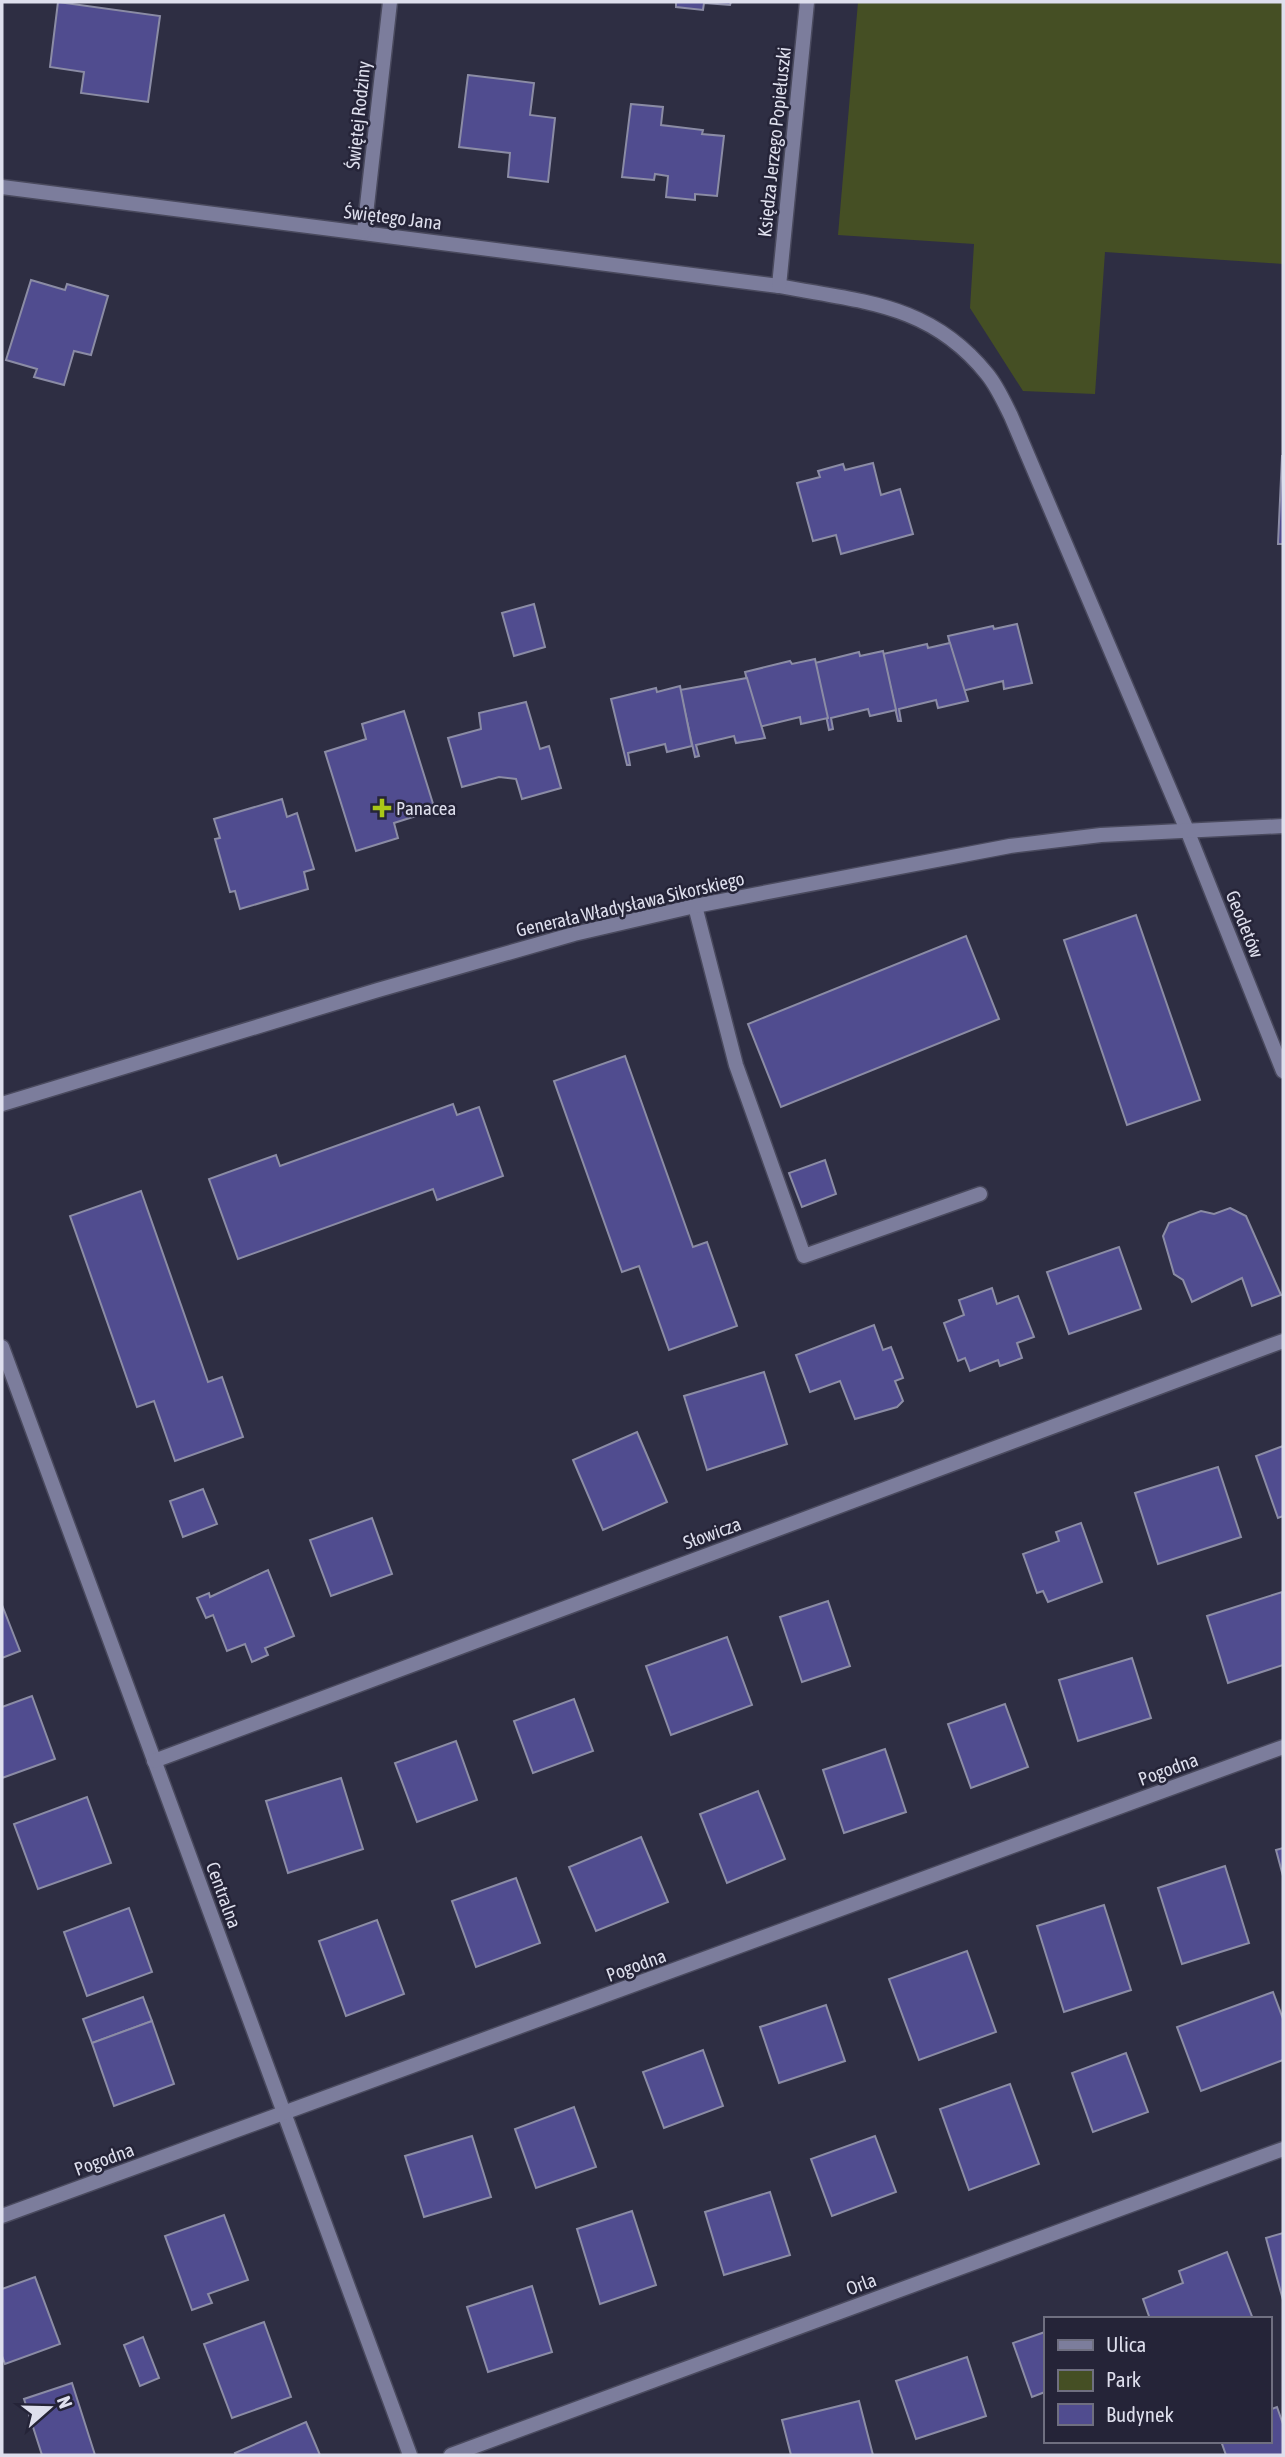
<svg xmlns="http://www.w3.org/2000/svg" width="1285" height="2457" font-family="'Asap Condensed',sans-serif">
  <style>
    .green { fill: #454f24 }
    .building { fill: #504c8f; stroke: #8b8ca5; stroke-width: 2 }
    .lines { fill: none; stroke-linecap: round; stroke-linejoin: round }
    .service-casing { stroke: #4a4a5e; stroke-width: 17 }
    .minor-casing { stroke: #4a4a5e; stroke-width: 17 }
    .tertiary-casing { stroke: #4a4a5e; stroke-width: 17 }
    .service { stroke: #7c7d9c; stroke-width: 14 }
    .minor { stroke: #7c7d9c; stroke-width: 14 }
    .tertiary { stroke: #7c7d9c; stroke-width: 14 }
    .poi-dot { fill: #aac717; stroke: #252438; stroke-width: 2.5 }
    .labels { text-anchor: middle; dominant-baseline: central; stroke-width: 5; stroke-linejoin: round; paint-order: stroke }
    .street-label { font-size: 19px; fill: #dedfed; stroke: #252438 }
    .poi-label { font-size: 19px; fill: #dedfed; stroke: #252438; text-anchor: start }
  </style>
  <rect width="100%" height="100%" fill="#2e2e43"/>
  <!-- green -->
  <polygon class="green" points="858,2 1283,2 1283,264 1105,252 1095,394 1023,391 970,308 974,244 838,235"/>
  <!-- building -->
  <g class="building">
    <polygon points="58,2 160,16 148,102 81,93 84,72 50,67"/>
    <polygon points="676,2 731,2 730,5 704,3 703,10 676,7"/>
    <polygon points="468,75 534,83 530,115 555,118 548,182 508,177 510,153 459,147"/>
    <polygon points="631,104 663,107 661,125 703,130 702,134 724,136 717,196 695,194 695,200 666,197 668,176 655,174 654,180 622,177"/>
    <polygon points="31,280 65,290 67,284 108,296 91,355 74,351 64,385 34,377 37,369 6,360"/>
    <polygon points="1282,456 1283,456 1283,544 1278,544"/>
    <polygon points="873,463 881,495 900,489 913,534 841,554 836,535 813,541 797,483 820,477 818,471 843,464 845,470"/>
    <polygon points="534,604 545,647 514,656 502,613"/>
    <polygon points="1017,624 1032,683 1004,689 1003,681 962,691 948,636 993,626 994,629"/>
    <polygon points="950,643 968,701 938,708 936,700 899,709 901,721 898,721 883,654 927,644 928,648"/>
    <polygon points="883,651 896,710 870,716 868,709 831,718 833,729 829,730 815,663 859,652 860,656"/>
    <polygon points="815,659 828,718 801,724 800,717 759,727 745,672 790,661 792,664"/>
    <polygon points="747,678 765,738 736,743 734,736 696,745 699,756 695,757 680,690"/>
    <polygon points="680,686 692,746 667,752 665,744 628,753 630,765 627,765 611,699 656,688 657,692"/>
    <polygon points="526,702 540,749 549,746 561,788 522,799 516,779 499,777 462,787 448,738 481,729 479,713"/>
    <polygon points="404,711 435,810 394,823 398,838 356,851 325,752 366,739 362,724"/>
    <polygon points="282,799 287,817 297,813 314,869 304,872 308,889 240,909 235,891 230,892 215,839 220,838 214,819"/>
    <polygon points="1136,915 1200,1100 1127,1125 1064,940"/>
    <polygon points="966,936 999,1019 781,1107 748,1024"/>
    <polygon points="625,1056 693,1247 707,1242 737,1326 669,1350 639,1266 622,1272 554,1081"/>
    <polygon points="453,1104 457,1115 479,1107 503,1176 437,1200 433,1189 238,1259 209,1179 276,1155 280,1166"/>
    <polygon points="825,1160 836,1194 802,1207 789,1173"/>
    <polygon points="141,1191 208,1382 222,1377 243,1437 175,1461 154,1401 137,1407 70,1216"/>
    <polygon points="1230,1208 1246,1216 1281,1295 1252,1306 1242,1278 1192,1302 1183,1280 1174,1274 1163,1236 1169,1223 1201,1211 1214,1214"/>
    <polygon points="1119,1247 1141,1309 1069,1334 1047,1272"/>
    <polygon points="992,1288 997,1304 1018,1296 1034,1337 1017,1343 1022,1358 1000,1366 998,1360 970,1371 965,1358 958,1361 944,1323 964,1315 959,1300"/>
    <polygon points="874,1325 883,1350 891,1347 903,1378 895,1381 903,1401 897,1407 855,1419 840,1381 810,1392 796,1355"/>
    <polygon points="764,1372 787,1444 707,1470 684,1396"/>
    <polygon points="637,1432 667,1502 603,1530 573,1460"/>
    <polygon points="1283,1446 1283,1516 1278,1518 1256,1456"/>
    <polygon points="1218,1467 1241,1537 1158,1564 1135,1493"/>
    <polygon points="203,1489 217,1524 183,1537 170,1501"/>
    <polygon points="372,1518 392,1574 331,1596 310,1540"/>
    <polygon points="1081,1523 1102,1582 1048,1602 1043,1591 1037,1593 1023,1554 1059,1541 1056,1532"/>
    <polygon points="268,1570 294,1636 265,1648 268,1655 252,1662 245,1644 227,1651 213,1615 206,1618 197,1598 209,1593 210,1597"/>
    <polygon points="1282,1592 1283,1665 1228,1683 1207,1616"/>
    <polygon points="828,1601 850,1666 802,1682 780,1617"/>
    <polygon points="2,1605 20,1651 2,1658"/>
    <polygon points="727,1637 752,1705 671,1735 646,1666"/>
    <polygon points="1132,1658 1151,1718 1078,1741 1059,1680"/>
    <polygon points="32,1696 55,1759 2,1778 2,1707"/>
    <polygon points="574,1699 593,1751 533,1773 514,1721"/>
    <polygon points="1005,1704 1028,1767 971,1788 948,1724"/>
    <polygon points="456,1741 477,1800 417,1822 395,1763"/>
    <polygon points="885,1749 906,1812 844,1833 823,1770"/>
    <polygon points="341,1778 363,1849 288,1873 266,1801"/>
    <polygon points="758,1791 785,1859 727,1883 700,1814"/>
    <polygon points="87,1797 111,1863 38,1889 14,1824"/>
    <polygon points="641,1837 668,1902 596,1931 569,1867"/>
    <polygon points="1283,1848 1283,1876 1276,1850"/>
    <polygon points="1225,1866 1249,1943 1182,1964 1158,1888"/>
    <polygon points="516,1878 540,1943 476,1967 452,1901"/>
    <polygon points="1104,1905 1131,1990 1064,2012 1037,1926"/>
    <polygon points="129,1908 152,1972 87,1996 64,1932"/>
    <polygon points="377,1920 404,1994 346,2016 319,1941"/>
    <polygon points="967,1951 996,2032 919,2060 889,1979"/>
    <polygon points="1273,1992 1283,2019 1283,2060 1201,2091 1177,2027"/>
    <polygon points="143,1997 152,2021 92,2043 83,2019"/>
    <polygon points="826,2005 845,2061 779,2083 760,2027"/>
    <polygon points="152,2021 174,2084 114,2106 92,2043"/>
    <polygon points="703,2050 723,2106 664,2128 643,2072"/>
    <polygon points="1126,2053 1148,2112 1093,2132 1072,2073"/>
    <polygon points="1010,2084 1039,2164 969,2190 940,2109"/>
    <polygon points="574,2107 596,2167 536,2188 515,2129"/>
    <polygon points="472,2136 491,2197 424,2217 405,2156"/>
    <polygon points="875,2136 896,2192 832,2216 811,2159"/>
    <polygon points="770,2192 790,2255 724,2275 705,2212"/>
    <polygon points="632,2211 656,2285 600,2304 577,2229"/>
    <polygon points="224,2215 248,2280 208,2294 212,2303 192,2310 165,2236"/>
    <polygon points="1283,2233 1283,2300 1266,2238"/>
    <polygon points="1227,2252 1253,2319 1150,2319 1143,2299 1183,2283 1179,2271"/>
    <polygon points="35,2277 60,2344 5,2364 2,2356 2,2289"/>
    <polygon points="532,2286 552,2352 488,2372 467,2307"/>
    <polygon points="264,2322 291,2397 232,2418 204,2344"/>
    <polygon points="1045,2332 1045,2392 1032,2397 1013,2343"/>
    <polygon points="143,2337 159,2378 140,2386 124,2345"/>
    <polygon points="967,2357 986,2416 916,2439 896,2381"/>
    <polygon points="72,2383 95,2455 42,2455 24,2399"/>
    <polygon points="859,2401 873,2455 791,2455 782,2420"/>
    <polygon points="1277,2407 1283,2424 1283,2455 1226,2455 1221,2441 1269,2441 1269,2410"/>
    <polygon points="306,2422 320,2455 236,2455 235,2453"/>
  </g>
  <g class="lines">
    <!-- service casing -->
    <g class="service-casing">
      <polyline id="service" points="695,906 736,1065 804,1256 980,1194"/>
    </g>
    <!-- minor casing -->
    <g class="minor-casing">
      <g id="minor">
        <path d="M2,187L779,286C862,302 930,303 987,374C997,386 1004,402 1011,416L1187,830L1283,1071"/>
        <polyline points="364,232 390,2"/>
        <polyline points="779,286 807,2"/>
        <polyline points="2,1347 410,2455"/>
        <polyline points="154,1761 1283,1341"/>
        <polyline points="2,2216 1283,1747"/>
        <polyline points="451,2455 1283,2149"/>
      </g>
    </g>
    <!-- tertiary casing -->
    <g class="tertiary-casing">
      <polyline id="tertiary" points="2,1104 378,990 574,934 695,906 1010,846 1101,835 1283,826"/>
    </g>
    <!-- service -->
    <use href="#service" class="service"/>
    <!-- minor -->
    <use href="#minor" class="minor"/>
    <!-- tertiary -->
    <use href="#tertiary" class="tertiary"/>
  </g>
  <!-- markers -->
  <path class="poi-dot" d="M378.5 797.5h7v7h7v7h-7v7h-7v-7h-7v-7h7z"/>
  <g class="labels">
    <!-- street labels -->
    <g class="street-label">
      <text transform="translate(358 115) rotate(-84)">Świętej Rodziny</text>
      <text transform="translate(774 142) rotate(-84)">Księdza Jerzego Popiełuszki</text>
      <text transform="translate(393 217) rotate(7)">Świętego Jana</text>
      <text transform="translate(630 904) rotate(-13)">Generała Władysława Sikorskiego</text>
      <text transform="translate(1245 924) rotate(68)">Geodetów</text>
      <text transform="translate(712 1533) rotate(-20)">Słowicza</text>
      <text transform="translate(1168 1769) rotate(-20)">Pogodna</text>
      <text transform="translate(224 1895) rotate(70)">Centralna</text>
      <text transform="translate(636 1965) rotate(-20)">Pogodna</text>
      <text transform="translate(104 2159) rotate(-20)">Pogodna</text>
      <text transform="translate(861 2284) rotate(-20)">Orla</text>
    </g>
    <!-- poi labels -->
    <g class="poi-label">
      <text x="396" y="808">Panacea</text>
    </g>
  </g>
  <!-- border -->
  <rect width="1285" height="2457" fill="none" stroke="#dedfed" stroke-width="7"/>
  <!-- legend -->
  <rect x="1044" y="2317" width="228" height="126" fill="#252438" stroke="#6f6f80" stroke-width="2"/>
  <rect x="1058" y="2340" width="35" height="10" fill="#7c7d9c" stroke="#6f6f80" stroke-width="2"/>
  <text x="1106" y="2352" font-size="21" fill="#dedfed">Ulica</text>
  <rect x="1058" y="2370" width="35" height="21" fill="#454f24" stroke="#6f6f80" stroke-width="2"/>
  <text x="1106" y="2387" font-size="21" fill="#dedfed">Park</text>
  <rect x="1058" y="2404" width="35" height="21" fill="#504c8f" stroke="#6f6f80" stroke-width="2"/>
  <text x="1106" y="2422" font-size="21" fill="#dedfed">Budynek</text>
  <!-- north arrow -->
  <g transform="translate(49 2408) rotate(70)" stroke="#252438" stroke-width="5" paint-order="stroke">
  <path d="M0-5L12 26L0 18L-12 26Z" fill="#dedfed"/>
  <text y="-10" font-size="19" font-weight="bold" text-anchor="middle" fill="#dedfed">N</text>
  </g>
</svg>
